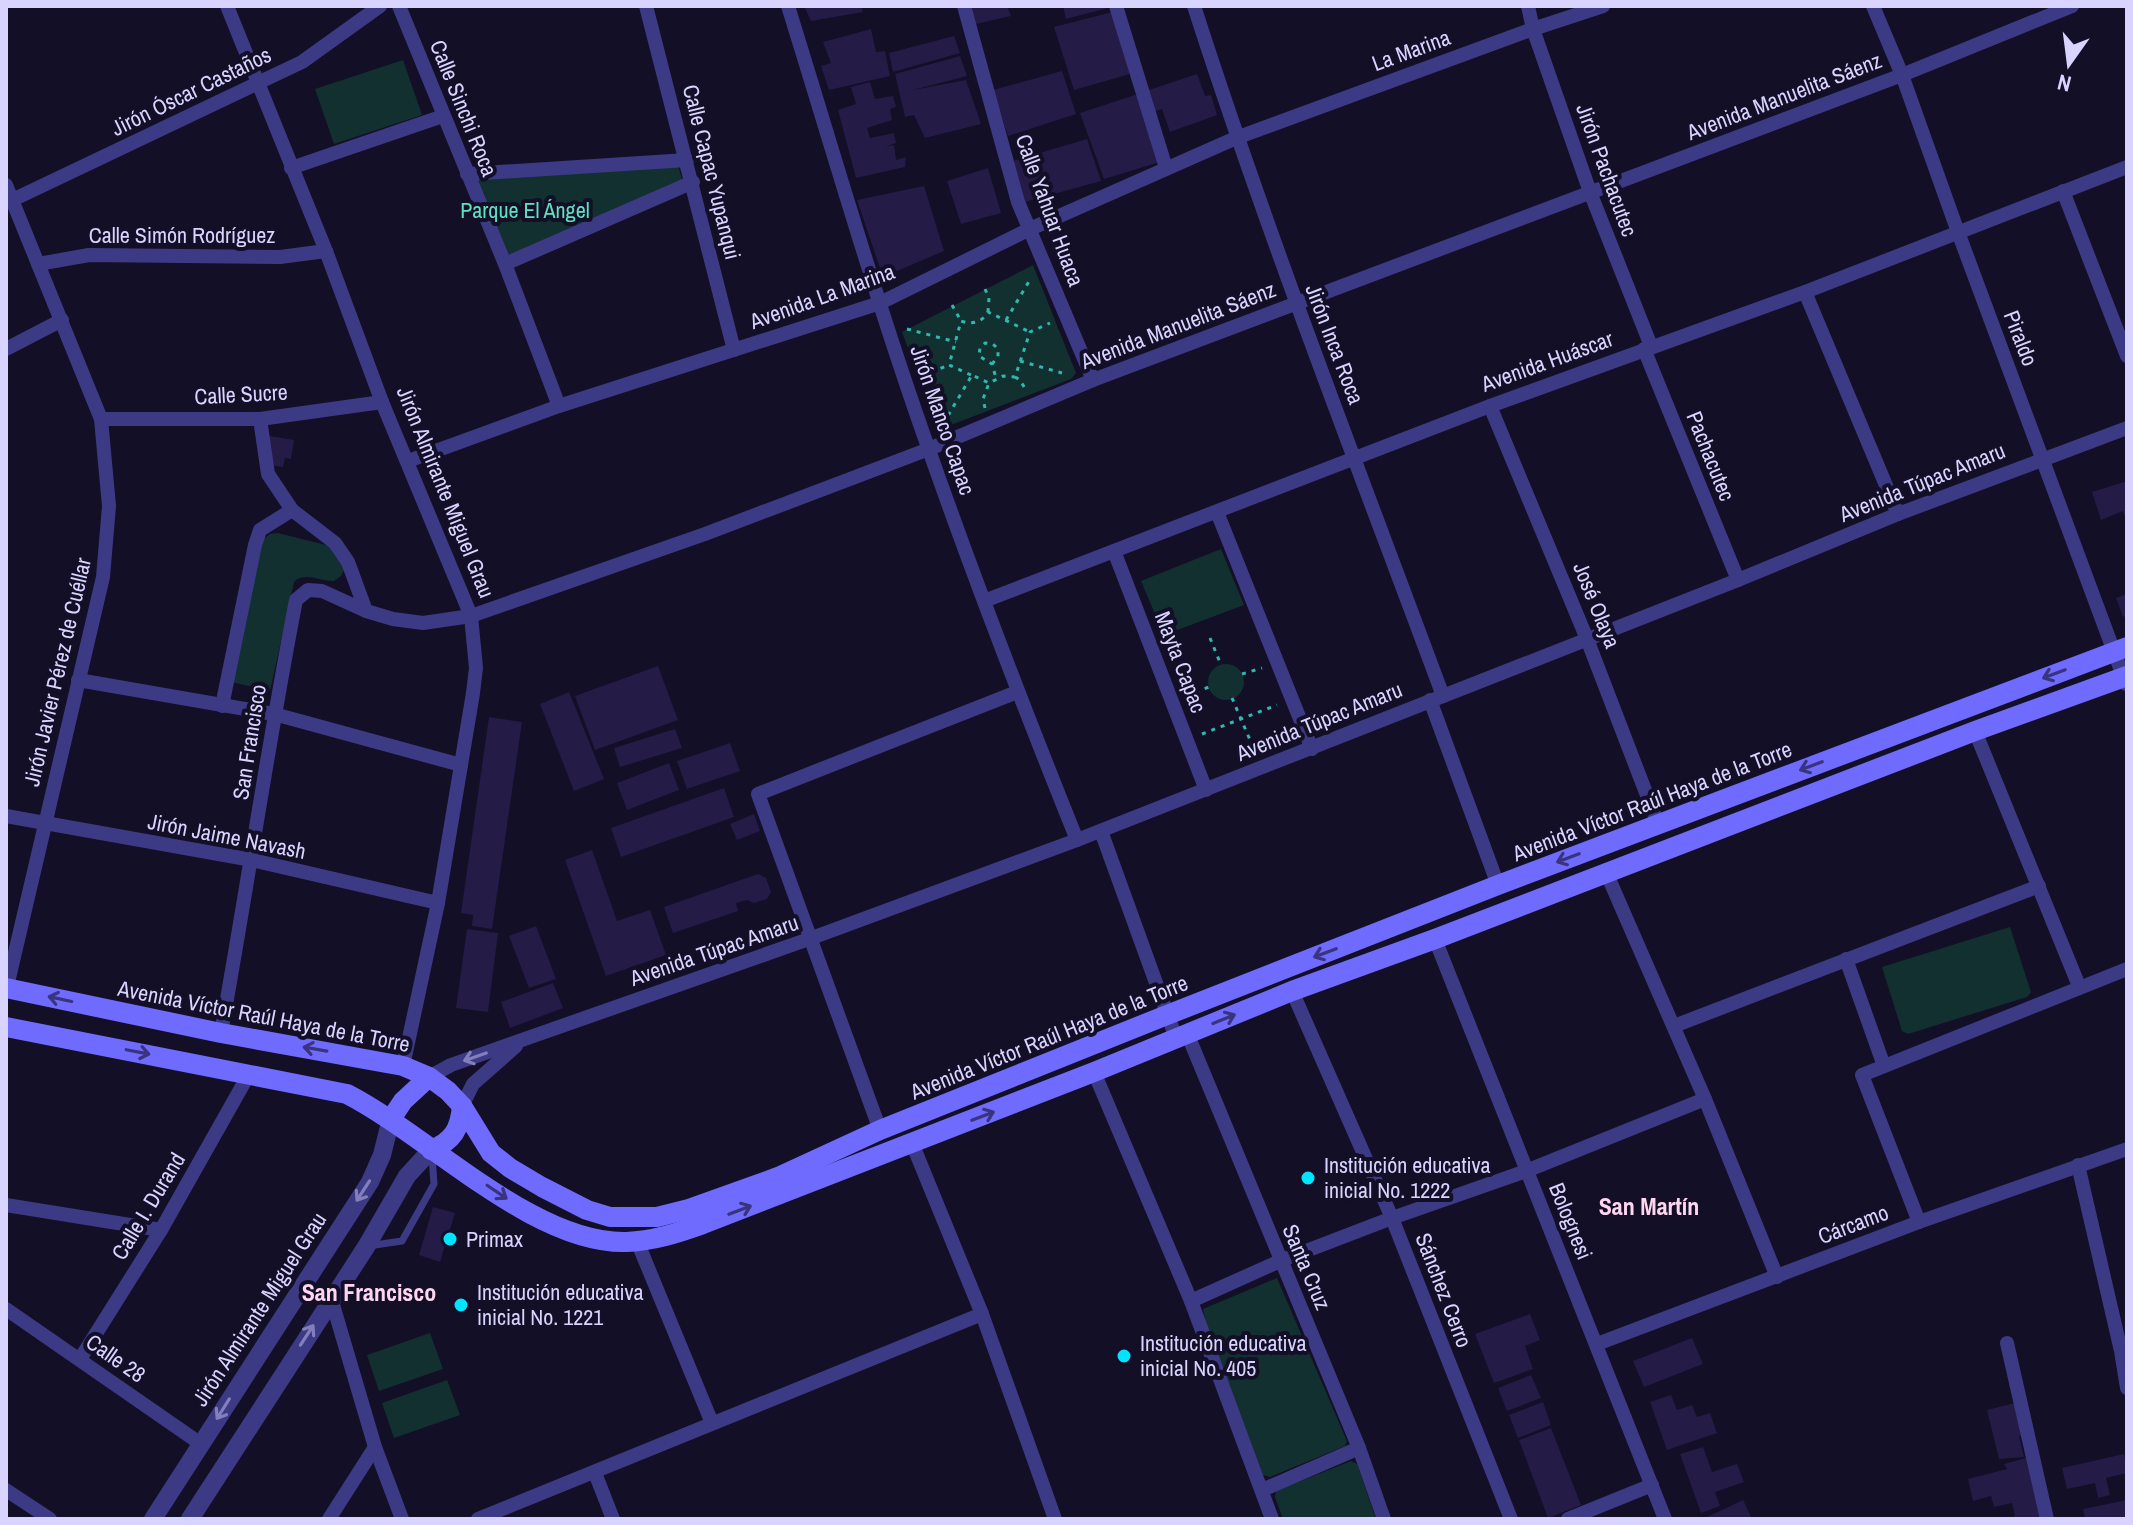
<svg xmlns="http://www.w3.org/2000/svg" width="2133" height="1525" font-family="'Archivo Narrow',sans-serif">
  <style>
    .green { fill: #12302f }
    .building { fill: #241b47 }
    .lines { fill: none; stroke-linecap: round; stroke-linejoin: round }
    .path { stroke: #2fb8b0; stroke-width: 3; stroke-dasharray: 4 6; stroke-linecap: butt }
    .service { stroke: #3d3a85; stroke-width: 7 }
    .minor { stroke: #3d3a85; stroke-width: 14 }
    .tertiary { stroke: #3d3a85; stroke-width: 18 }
    .secondary { stroke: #6f6bff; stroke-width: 20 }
    .oneway { stroke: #38347d }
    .oneway2 { stroke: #837fbc }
    .poi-dot { fill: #00e5ff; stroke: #130f26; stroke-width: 3 }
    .labels { text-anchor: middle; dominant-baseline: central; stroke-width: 8; stroke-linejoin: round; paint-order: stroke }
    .street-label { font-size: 22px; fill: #d9d4ff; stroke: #130f26 }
    .park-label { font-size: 22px; fill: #5fe0c0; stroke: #130f26 }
    .poi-label { font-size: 22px; fill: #d9d4ff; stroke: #130f26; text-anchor: start }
    .neighbourhood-label { font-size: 24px; font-weight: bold; fill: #ffd6f0; stroke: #130f26 }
  </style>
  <rect width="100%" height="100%" fill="#130f26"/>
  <!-- green -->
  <g class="green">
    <polygon points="403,60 422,115 334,144 315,89"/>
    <polygon points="678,166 683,182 506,256 476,179"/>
    <polygon points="1033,265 1076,373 1071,379 943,428 937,425 902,332"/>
    <path d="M278,533L330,546L345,568L341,576L334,581C320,582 305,571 294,582L270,691L231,682L260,542L270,534Z"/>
    <polygon points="1221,549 1244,605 1164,635 1141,581"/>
    <circle cx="1226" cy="682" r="18"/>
    <polygon points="2010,927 2031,992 2027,997 1908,1034 1902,1031 1882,967"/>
    <polygon points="1277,1278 1347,1441 1345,1446 1270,1477 1263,1475 1206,1324 1203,1309"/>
    <polygon points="430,1333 443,1369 379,1391 367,1355"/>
    <polygon points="447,1380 460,1415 394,1438 382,1403"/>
    <polygon points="1351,1461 1357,1464 1376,1519 1283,1519 1275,1497 1276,1491"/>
  </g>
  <!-- building -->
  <g class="building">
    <polygon points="804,6 861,6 863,12 811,21"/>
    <polygon points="970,6 1007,6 1011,16 976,24"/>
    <polygon points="1063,6 1112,6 1112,7 1066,19"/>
    <polygon points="1112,12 1130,74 1074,90 1054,27"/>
    <polygon points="871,29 876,52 885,51 890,76 829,90 821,66 831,63 823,42"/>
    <polygon points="954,36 960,53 893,72 889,53"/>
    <polygon points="960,56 967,76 913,90 966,80 981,124 925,138 914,115 905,117 895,74"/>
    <polygon points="1062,71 1076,114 1008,136 993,90"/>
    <polygon points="1197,74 1205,96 1211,95 1217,115 1170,132 1162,109 1153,112 1146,91"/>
    <polygon points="870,82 875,99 893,96 896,107 890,109 892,120 867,128 870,138 894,133 896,143 885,147 894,145 896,160 906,157 905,167 856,178 838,110 856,104 851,87"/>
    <polygon points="1141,93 1163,161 1104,179 1080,113"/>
    <polygon points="1087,139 1101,181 1025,202 1013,161"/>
    <polygon points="988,168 1001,213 961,224 947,181"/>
    <polygon points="924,186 944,251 883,277 857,200"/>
    <polygon points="269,436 294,440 291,459 285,458 283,467 270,465"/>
    <polygon points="2127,481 2127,521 2123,511 2101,520 2092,492"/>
    <polygon points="2127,594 2127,615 2123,617 2116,598"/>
    <polygon points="658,666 678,720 595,750 575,696"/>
    <polygon points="569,692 604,779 574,791 540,704"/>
    <polygon points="489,717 522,722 492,929 472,926 473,915 461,913"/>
    <polygon points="675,729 682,748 620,767 614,748"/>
    <polygon points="730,743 740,771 687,789 677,761"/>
    <polygon points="669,763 679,790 627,810 617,783"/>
    <polygon points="724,788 734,817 621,857 611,828"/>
    <polygon points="754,814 760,831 737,840 730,824"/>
    <polygon points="592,850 617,921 650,910 666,955 606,976 565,860"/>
    <polygon points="758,874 766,878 771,892 767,899 754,903 747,900 736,903 738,911 673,933 664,907"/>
    <polygon points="536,926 556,979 529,988 509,936"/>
    <polygon points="467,929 498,933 488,1012 456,1008"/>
    <polygon points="553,983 563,1008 510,1028 501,1002"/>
    <polygon points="433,1207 455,1213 440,1262 419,1255"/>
    <polygon points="1530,1314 1540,1340 1525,1346 1533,1369 1494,1383 1475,1334"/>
    <polygon points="1692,1338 1703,1364 1644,1387 1633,1361"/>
    <polygon points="1531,1375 1541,1398 1507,1411 1498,1388"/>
    <polygon points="1671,1395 1677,1410 1692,1405 1697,1417 1710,1413 1717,1433 1667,1450 1650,1402"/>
    <polygon points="1543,1402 1551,1425 1518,1438 1509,1415"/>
    <polygon points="2015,1403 2027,1434 2019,1436 2024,1457 1999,1459 1987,1410"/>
    <polygon points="1551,1428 1581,1505 1548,1518 1519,1440"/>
    <polygon points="1703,1447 1712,1472 1737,1464 1744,1482 1715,1492 1720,1506 1701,1513 1680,1454"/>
    <polygon points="2124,1454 2127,1473 2106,1478 2110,1495 2098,1498 2095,1483 2067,1489 2062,1468"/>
    <polygon points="2026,1458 2041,1519 2006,1519 2015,1516 2012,1503 1994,1507 1991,1496 1973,1501 1968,1479 2007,1469 2004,1464"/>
    <polygon points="1743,1500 1752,1519 1703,1519"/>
    <polygon points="2127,1500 2127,1519 2085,1519 2083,1509"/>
  </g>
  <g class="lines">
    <!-- path -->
    <g class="path">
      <polyline points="985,289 989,298 988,312"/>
      <polyline points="952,305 961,321"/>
      <polyline points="1006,320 1031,278"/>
      <polyline points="907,329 956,342"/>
      <polyline points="1020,361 1062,373"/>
      <polyline points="992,364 998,357 998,349 993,344 985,343 980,348 979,356 992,364 996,378"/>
      <path d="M971,375L949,365L961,321C973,325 982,322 988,312L1030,332"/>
      <polyline points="922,376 949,365"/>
      <polyline points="1015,377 1020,380 1027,392"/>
      <polyline points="985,408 983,399 989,383"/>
      <polyline points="943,424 972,375 989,383 1003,376 1015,377 1030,332 1050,323"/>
      <polyline points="1210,638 1221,665"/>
      <polyline points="1242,674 1262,668"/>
      <polyline points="1186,696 1209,687"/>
      <polyline points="1232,698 1256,754"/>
      <polyline points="1202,734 1277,705"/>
    </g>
    <!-- service -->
    <polyline class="service" points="368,1246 402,1241 434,1184 432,1156"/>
    <!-- minor -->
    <g class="minor">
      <polyline points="227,6 326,251 382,402 471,616 476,668 473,693 438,903 403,1066"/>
      <polyline points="399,6 505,264 559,406"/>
      <polyline points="646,6 734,350"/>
      <path d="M788,6C834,154 877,304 929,450C975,581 1025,711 1077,840"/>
      <polyline points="964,6 1018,202 1093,380"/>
      <polyline points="1116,6 1166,168"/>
      <path d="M1194,6C1269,239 1358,467 1443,696"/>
      <polyline points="1528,6 1533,29 1590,192 1651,346"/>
      <polyline points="1873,6 1902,75 1958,232 2126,684"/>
      <polyline points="291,168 443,116"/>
      <polyline points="467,174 687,160"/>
      <polyline points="6,185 101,419 109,506 103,577 6,991"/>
      <polyline points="2063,191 2127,356"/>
      <polyline points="6,203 302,62 380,6"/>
      <polyline points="38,264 89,255 280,257 326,251"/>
      <polyline points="505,264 693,182"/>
      <polyline points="1805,292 1898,514"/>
      <polyline points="6,349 62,320"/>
      <polyline points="1644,349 1738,580"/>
      <polyline points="1490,406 1587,639 1658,824"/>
      <polyline points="101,419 260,419 382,402"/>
      <polyline points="260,419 268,474 292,510 335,543 348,562 366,611"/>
      <polyline points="408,461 559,406 880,303 1030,229 1236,138 1533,29 1603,6"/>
      <polyline points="1217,512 1312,749"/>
      <polyline points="1114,551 1206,790"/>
      <polyline points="984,601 1490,406 1805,292 2127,167"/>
      <polyline points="78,680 274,714 461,765"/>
      <polyline points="1430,700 1498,885"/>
      <polyline points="222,706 255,545 260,530 292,510"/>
      <polyline points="1975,731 2079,986"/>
      <polyline points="6,816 252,860 438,903"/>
      <polyline points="1101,831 1176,1038"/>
      <polyline points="1606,872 1705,1099 1777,1277"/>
      <polyline points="1435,939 1665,1519"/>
      <polyline points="1846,959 1884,1066"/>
      <polyline points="1292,991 1392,1218 1511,1519"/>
      <polyline points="1674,1026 2039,886"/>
      <path d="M221,1033C247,889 268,744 296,600L308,590L322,591L366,611L393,619L423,623L471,616L705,534L929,449L1093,380L1902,75L2072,6"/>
      <polyline points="1187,1033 1359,1448 1384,1519"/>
      <polyline points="1094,1072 1191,1301 1272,1519"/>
      <polyline points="429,1077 451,1065 809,939 1077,840 1738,580 1898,514 2127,428"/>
      <polyline points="462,1106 473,1084 516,1046"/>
      <polyline points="880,1130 758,794 1017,692"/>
      <polyline points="912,1143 982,1314 1055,1519"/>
      <polyline points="2078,1165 2121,1351 2127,1388"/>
      <polyline points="6,1205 161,1230"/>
      <polyline points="1919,1222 1862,1075 2127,969"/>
      <polyline points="637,1241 712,1423"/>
      <polyline points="331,1298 375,1447 402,1519"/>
      <polyline points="1191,1301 1280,1261 1392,1218 1526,1171 1705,1099"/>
      <polyline points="6,1309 201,1444"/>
      <polyline points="2007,1343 2047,1519"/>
      <polyline points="1597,1344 1919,1222 2127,1149"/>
      <polyline points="80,1359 161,1230 249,1074"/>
      <polyline points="595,1473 613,1519"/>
      <polyline points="6,1490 50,1519"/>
      <polyline points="1262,1490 1359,1448"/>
      <polyline points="329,1519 375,1447"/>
      <polyline points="478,1519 982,1314"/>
      <polyline points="1568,1519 1652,1485"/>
    </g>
    <!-- tertiary -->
    <g class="tertiary">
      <polyline points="153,1519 370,1182 382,1155 391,1119"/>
      <polyline points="190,1519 366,1247 407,1176 431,1150"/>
    </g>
    <!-- secondary -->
    <g class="secondary">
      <polyline points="6,988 221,1033 403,1066 429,1077 448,1091 462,1106 491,1153 510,1168 542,1187 587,1210 610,1217 657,1217 689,1209 778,1177 880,1130 1167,1015 1498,885 2127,647"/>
      <path d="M6,1027L347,1094C429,1136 533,1244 626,1242C653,1241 678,1233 703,1224L1094,1072L1292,991L1435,939L1975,731L2127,676"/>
      <polyline points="391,1119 403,1101 429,1077"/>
      <path d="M431,1150C453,1141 460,1129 462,1106"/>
    </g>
  </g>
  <!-- one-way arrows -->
  <defs><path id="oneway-shaft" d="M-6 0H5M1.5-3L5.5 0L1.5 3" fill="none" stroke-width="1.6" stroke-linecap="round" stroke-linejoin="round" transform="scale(2)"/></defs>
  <g class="oneway">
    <use href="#oneway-shaft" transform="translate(2054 674) rotate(159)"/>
    <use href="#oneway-shaft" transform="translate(1811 766) rotate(159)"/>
    <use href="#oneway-shaft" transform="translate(1568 858) rotate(159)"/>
    <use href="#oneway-shaft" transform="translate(1325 953) rotate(159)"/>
    <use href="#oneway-shaft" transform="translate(60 999) rotate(-168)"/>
    <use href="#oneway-shaft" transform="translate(1224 1019) rotate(-22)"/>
    <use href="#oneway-shaft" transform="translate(315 1049) rotate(-170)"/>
    <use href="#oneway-shaft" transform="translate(138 1052) rotate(11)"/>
    <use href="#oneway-shaft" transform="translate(983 1116) rotate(-21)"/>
    <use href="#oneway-shaft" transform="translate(497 1192) rotate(34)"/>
    <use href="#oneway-shaft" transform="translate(740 1210) rotate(-21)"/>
  </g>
  <g class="oneway2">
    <use href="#oneway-shaft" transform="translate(475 1057) rotate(161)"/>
    <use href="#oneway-shaft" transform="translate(363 1191) rotate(123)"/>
    <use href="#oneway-shaft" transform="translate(307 1335) rotate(-57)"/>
    <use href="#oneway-shaft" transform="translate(223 1409) rotate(122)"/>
  </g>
  <!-- markers -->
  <g class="poi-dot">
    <circle cx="1308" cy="1178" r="8"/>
    <circle cx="450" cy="1239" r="8"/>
    <circle cx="461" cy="1305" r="8"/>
    <circle cx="1124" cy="1356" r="8"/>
  </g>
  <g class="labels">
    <!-- street labels -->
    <g class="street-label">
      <text transform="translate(1411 50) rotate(-20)">La Marina</text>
      <text transform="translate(191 91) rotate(-26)">Jirón Óscar Castaños</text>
      <text transform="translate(1784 96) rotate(-21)">Avenida Manuelita Sáenz</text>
      <text transform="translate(464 108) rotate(68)">Calle Sinchi Roca</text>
      <text transform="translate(1607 170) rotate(70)">Jirón Pachacutec</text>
      <text transform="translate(712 172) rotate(76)">Calle Capac Yupanqui</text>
      <text transform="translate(1050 210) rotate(70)">Calle Yahuar Huaca</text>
      <text x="182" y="235">Calle Simón Rodríguez</text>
      <text transform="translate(822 296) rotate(-20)">Avenida La Marina</text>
      <text transform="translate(1178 325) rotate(-21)">Avenida Manuelita Sáenz</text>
      <text transform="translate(2021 338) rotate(69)">Piraldo</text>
      <text transform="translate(1335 344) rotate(69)">Jirón Inca Roca</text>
      <text transform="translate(1547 361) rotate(-20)">Avenida Huáscar</text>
      <text transform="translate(241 394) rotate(-3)">Calle Sucre</text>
      <text transform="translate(943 420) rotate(71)">Jirón Manco Capac</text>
      <text transform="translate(1711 456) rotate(68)">Pachacutec</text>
      <text transform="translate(1922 482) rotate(-22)">Avenida Túpac Amaru</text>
      <text transform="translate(446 492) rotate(68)">Jirón Almirante Miguel Grau</text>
      <text transform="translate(1597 605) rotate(68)">José Olaya</text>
      <text transform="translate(1181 662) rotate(69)">Mayta Capac</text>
      <text transform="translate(57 672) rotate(-77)">Jirón Javier Pérez de Cuéllar</text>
      <text transform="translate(1319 721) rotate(-22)">Avenida Túpac Amaru</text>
      <text transform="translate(249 742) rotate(-81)">San Francisco</text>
      <text transform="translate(1652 801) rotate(-21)">Avenida Víctor Raúl Haya de la Torre</text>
      <text transform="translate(227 836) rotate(11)">Jirón Jaime Navash</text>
      <text transform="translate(714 950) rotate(-19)">Avenida Túpac Amaru</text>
      <text transform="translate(264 1016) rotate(11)">Avenida Víctor Raúl Haya de la Torre</text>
      <text transform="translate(1049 1037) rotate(-22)">Avenida Víctor Raúl Haya de la Torre</text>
      <text transform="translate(148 1206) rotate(-59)">Calle I. Durand</text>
      <text transform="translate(1571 1221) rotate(68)">Bolognesi</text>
      <text transform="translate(1853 1224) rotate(-21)">Cárcamo</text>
      <text transform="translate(1307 1267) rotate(67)">Santa Cruz</text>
      <text transform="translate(1444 1290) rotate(69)">Sánchez Cerro</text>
      <text transform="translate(259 1309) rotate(-57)">Jirón Almirante Miguel Grau</text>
      <text transform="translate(116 1358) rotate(35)">Calle 28</text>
    </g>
    <!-- park labels -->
    <g class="park-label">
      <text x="525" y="210">Parque El Ángel</text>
    </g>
    <!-- poi labels -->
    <g class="poi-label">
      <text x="1324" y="1165">Institución educativa<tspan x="1324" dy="25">inicial No. 1222</tspan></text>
      <text x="466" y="1239">Primax</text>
      <text x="477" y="1292">Institución educativa<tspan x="477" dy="25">inicial No. 1221</tspan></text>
      <text x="1140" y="1343">Institución educativa<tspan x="1140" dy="25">inicial No. 405</tspan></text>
    </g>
    <!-- neighbourhood labels -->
    <g class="neighbourhood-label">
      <text x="1649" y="1206">San Martín</text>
      <text x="369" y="1292">San Francisco</text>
    </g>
  </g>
  <!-- border -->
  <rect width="2133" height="1525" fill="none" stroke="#d9d4ff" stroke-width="16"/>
  <!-- north arrow -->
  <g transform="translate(2069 64) rotate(194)" stroke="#130f26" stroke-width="6" paint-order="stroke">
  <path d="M0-6L14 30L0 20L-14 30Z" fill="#d9d4ff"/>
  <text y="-12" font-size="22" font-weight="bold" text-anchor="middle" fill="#d9d4ff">N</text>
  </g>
</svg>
